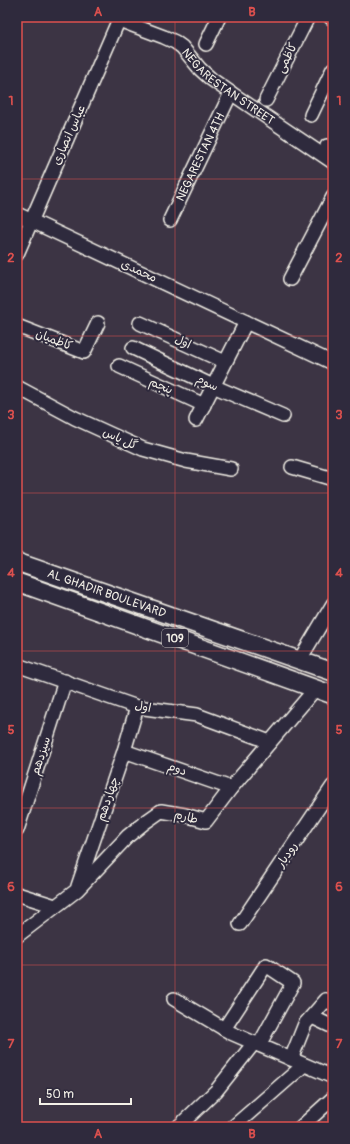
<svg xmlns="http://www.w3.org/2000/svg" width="350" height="1144" font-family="Pangolin,'Playpen Sans Arabic',sans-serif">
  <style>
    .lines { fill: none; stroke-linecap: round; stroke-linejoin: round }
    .minor-casing { stroke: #f4f1e8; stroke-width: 16 }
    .major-casing { stroke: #f4f1e8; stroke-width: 20 }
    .minor { stroke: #2f2a3d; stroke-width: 13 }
    .major { stroke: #2f2a3d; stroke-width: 17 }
    .grid { fill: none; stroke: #dc504e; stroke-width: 1; stroke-opacity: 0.55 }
    .labels { text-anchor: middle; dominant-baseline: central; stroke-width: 4; stroke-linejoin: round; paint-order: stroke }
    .shield { fill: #2f2a3d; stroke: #b9b5b5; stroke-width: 1 }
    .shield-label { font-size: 11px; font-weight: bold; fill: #f4f1e8 }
    .street-label { font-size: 12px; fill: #f4f1e8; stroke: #2f2a3d }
    .neatline { fill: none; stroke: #dc504e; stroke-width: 1.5 }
    .grid-label { font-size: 13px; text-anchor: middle; font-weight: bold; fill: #dc504e }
  </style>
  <rect width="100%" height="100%" fill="#3c3444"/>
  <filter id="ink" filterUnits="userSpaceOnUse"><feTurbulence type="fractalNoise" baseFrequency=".025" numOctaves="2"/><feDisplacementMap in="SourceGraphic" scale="8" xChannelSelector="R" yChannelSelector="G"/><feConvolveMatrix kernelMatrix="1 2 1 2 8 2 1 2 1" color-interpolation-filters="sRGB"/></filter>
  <g filter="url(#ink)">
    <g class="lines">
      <!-- minor casing -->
      <g class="minor-casing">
        <g id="minor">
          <polyline points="330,17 333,19"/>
          <path id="s1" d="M119,20L164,37L175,42L182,47L200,69L211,79L231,93L333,162"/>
          <polyline points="206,44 219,17"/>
          <polyline points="266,100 308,17"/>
          <polyline points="311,115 333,69"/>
          <polyline points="327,146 333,148"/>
          <polyline points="17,214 333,363"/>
          <path id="s2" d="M170,220L231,93"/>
          <polyline points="17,254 120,17"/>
          <polyline points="290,279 333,197"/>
          <polyline points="140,323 225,362"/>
          <polyline points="17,326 84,352 98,323"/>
          <polyline points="133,348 213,386 283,416"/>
          <polyline points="119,366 204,405"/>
          <polyline points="17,387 75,418 143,449 186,461 231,469"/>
          <polyline points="196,420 246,322"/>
          <polyline points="292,467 333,479"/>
          <polyline points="299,661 333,604"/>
          <polyline points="17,665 137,707 197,715 270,742"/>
          <polyline points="124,751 231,788"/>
          <polyline points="17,830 65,681"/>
          <polyline points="78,886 124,751 137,707"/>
          <polyline points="17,894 55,906"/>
          <polyline points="240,924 333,786"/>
          <polyline points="17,936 77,890 128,836 144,823 161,811 185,815 206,821 231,788 316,688"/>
          <polyline points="174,999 231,1033 333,1077"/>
          <polyline points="312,1017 333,1027"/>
          <polyline points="224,1029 266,965 293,983 259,1045"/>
          <polyline points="291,1059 305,1024 326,1000 333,1004"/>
          <polyline points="178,1127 216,1091 254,1043"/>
          <polyline points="233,1127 304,1065"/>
          <polyline points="301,1127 333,1098"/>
        </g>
      </g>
      <!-- major casing -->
      <g class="major-casing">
        <g id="major">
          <path id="s3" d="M17,562L333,672"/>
          <polyline points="17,582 333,695"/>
        </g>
      </g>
      <!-- minor -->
      <use href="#minor" class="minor"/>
      <!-- major -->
      <use href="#major" class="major"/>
    </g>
  </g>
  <!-- grid -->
  <path class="grid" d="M175,17V1127M17,179H333M17,336H333M17,493H333M17,651H333M17,808H333M17,965H333"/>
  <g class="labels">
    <!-- shield labels -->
    <rect class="shield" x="162" y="629" width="26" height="18" rx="3"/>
    <g class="shield-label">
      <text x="175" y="638">109</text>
    </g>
    <!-- street labels -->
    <g class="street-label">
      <text transform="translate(287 58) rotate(-63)">کاظمی</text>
      <text stroke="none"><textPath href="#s1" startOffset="130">NEGARESTAN STREET</textPath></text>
      <text transform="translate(69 135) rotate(-66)">عباس انصاری</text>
      <text stroke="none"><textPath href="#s2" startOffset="70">NEGARESTAN 4TH</textPath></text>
      <text transform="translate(139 271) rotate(25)">محمدی</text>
      <text transform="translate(54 340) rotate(21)">کاظمیان</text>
      <text transform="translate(183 342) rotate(25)">اول</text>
      <text transform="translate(207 383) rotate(25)">سوم</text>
      <text transform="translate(161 386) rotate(24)">پنجم</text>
      <text transform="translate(120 439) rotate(25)">گل یاس</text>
      <text stroke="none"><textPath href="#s3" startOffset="95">AL GHADIR BOULEVARD</textPath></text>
      <text transform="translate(143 707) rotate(11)">اول</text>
      <text transform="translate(41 756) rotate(-72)">سیزدهم</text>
      <text transform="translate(177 769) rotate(19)">دوم</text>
      <text transform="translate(108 799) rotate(-71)">چهاردهم</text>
      <text transform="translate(186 817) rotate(14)">طارم</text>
      <text transform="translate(287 855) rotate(-56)">رودبار</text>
    </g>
  </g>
  <!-- margin -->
  <rect width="350" height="1144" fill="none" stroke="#2f2a3d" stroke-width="44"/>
  <!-- scale -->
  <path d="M40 1098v6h91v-6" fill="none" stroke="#f4f1e8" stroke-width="2"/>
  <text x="46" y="1098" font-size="12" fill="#f4f1e8" stroke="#2f2a3d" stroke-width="3" paint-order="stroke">50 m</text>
  <rect x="22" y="22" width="306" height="1100" class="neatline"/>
  <g class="grid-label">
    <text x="98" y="16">A</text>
    <text x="252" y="16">B</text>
    <text x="11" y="105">1</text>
    <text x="339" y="105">1</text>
    <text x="11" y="262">2</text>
    <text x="339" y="262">2</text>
    <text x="11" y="419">3</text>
    <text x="339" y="419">3</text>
    <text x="11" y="577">4</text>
    <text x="339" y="577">4</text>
    <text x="11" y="734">5</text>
    <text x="339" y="734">5</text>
    <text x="11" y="891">6</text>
    <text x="339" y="891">6</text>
    <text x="11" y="1048">7</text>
    <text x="339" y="1048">7</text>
    <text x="98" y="1138">A</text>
    <text x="252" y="1138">B</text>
  </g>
</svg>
